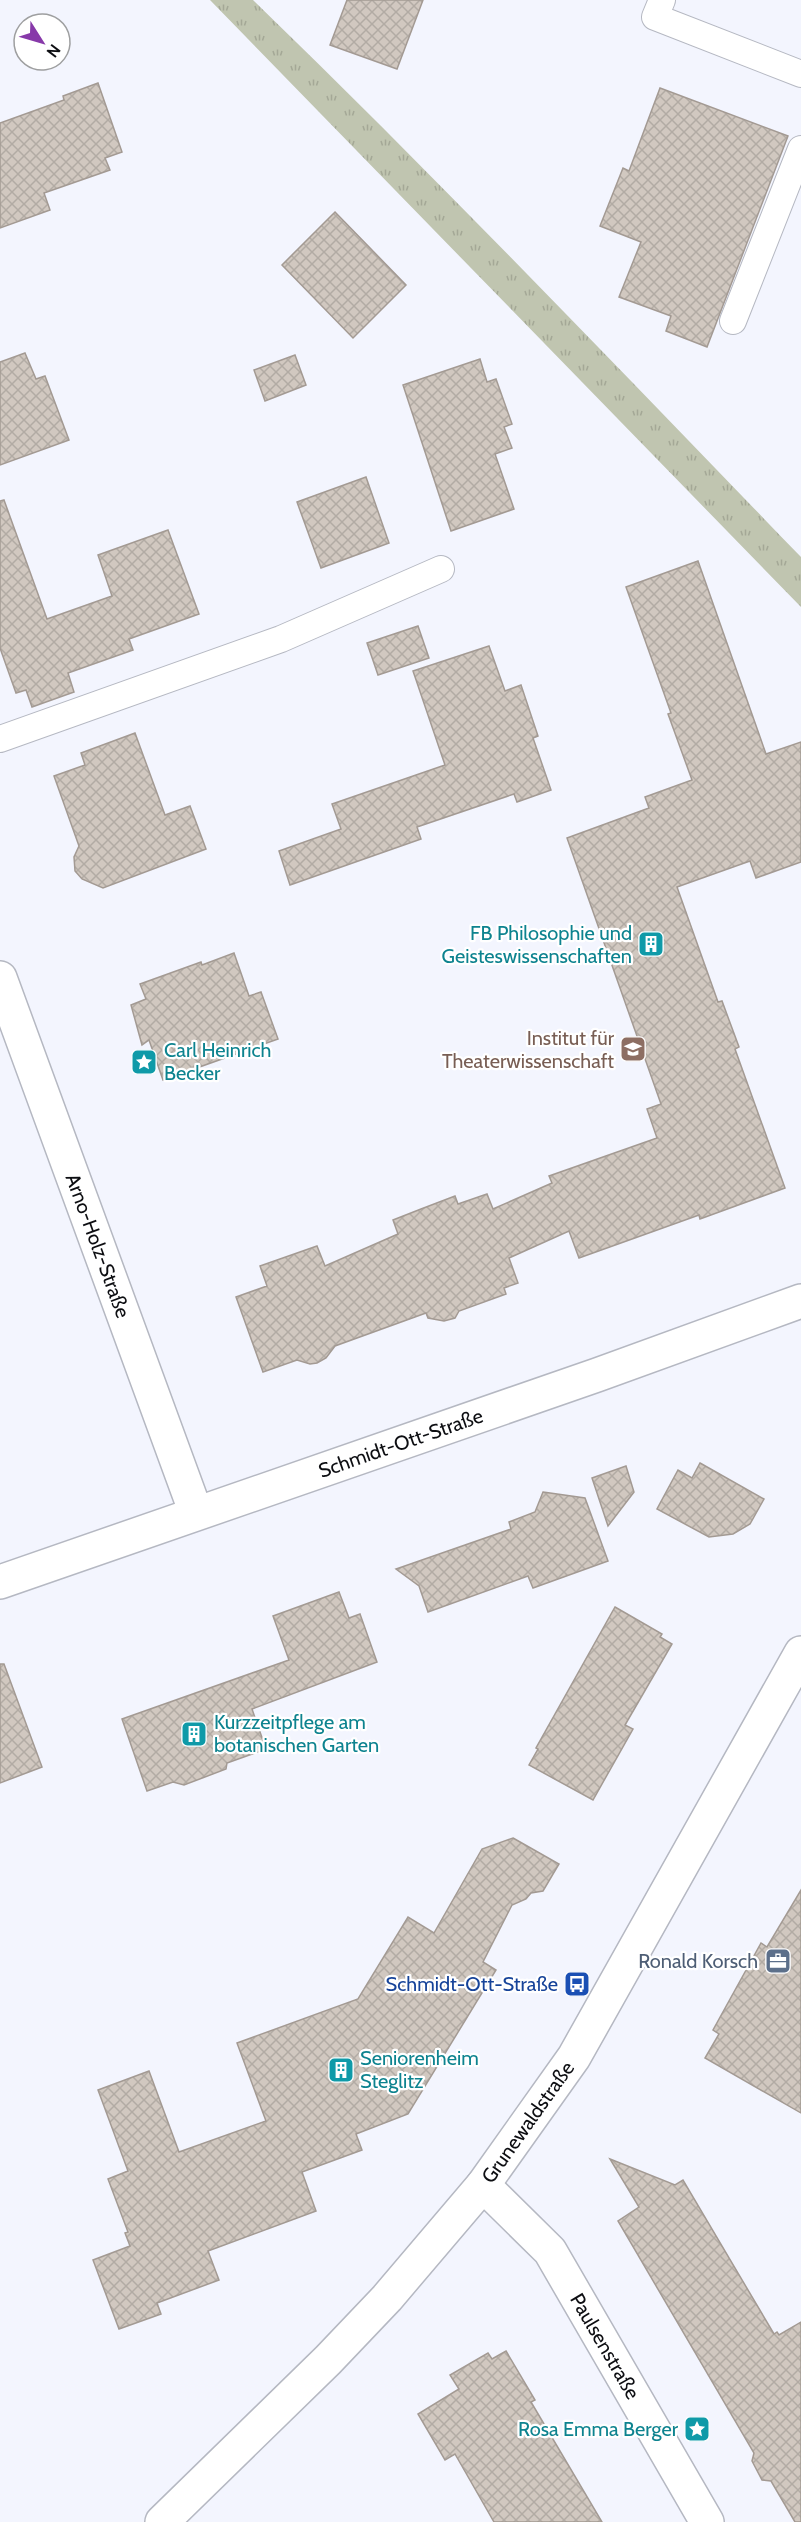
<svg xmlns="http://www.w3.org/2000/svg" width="801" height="2522" font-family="Cabin,sans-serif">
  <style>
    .park { fill: url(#park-tufts) }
    .building { fill: url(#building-cross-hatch); stroke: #a39a93; stroke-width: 1.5 }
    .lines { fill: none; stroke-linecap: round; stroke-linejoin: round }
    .service-casing { stroke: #b5b8c2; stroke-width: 28 }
    .minor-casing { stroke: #b5b8c2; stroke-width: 36 }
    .secondary-casing { stroke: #b5b8c2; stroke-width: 36 }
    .service { stroke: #fff; stroke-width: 26 }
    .minor { stroke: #fff; stroke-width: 33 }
    .secondary { stroke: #fff; stroke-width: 33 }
    .labels { text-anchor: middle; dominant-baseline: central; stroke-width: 4.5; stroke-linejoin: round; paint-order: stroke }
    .culture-label { font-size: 20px; fill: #0d838f; stroke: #fff; text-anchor: start }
    .education-label { font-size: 20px; fill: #785e54; stroke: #fff; text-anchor: end }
    .street-label { font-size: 20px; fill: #0d0e12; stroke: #fff }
    .service-label { font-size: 20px; fill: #4e5e75; stroke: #fff; text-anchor: end }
    .transit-label { font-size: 20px; fill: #164399; stroke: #fff; text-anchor: end }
  </style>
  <defs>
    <pattern id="park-tufts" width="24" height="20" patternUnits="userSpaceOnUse" patternTransform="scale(1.5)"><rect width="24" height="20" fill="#c0c5b0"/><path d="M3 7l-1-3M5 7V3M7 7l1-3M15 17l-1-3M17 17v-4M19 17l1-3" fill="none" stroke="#a4a896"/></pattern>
    <pattern id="building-cross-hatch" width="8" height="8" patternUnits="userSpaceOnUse" patternTransform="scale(1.5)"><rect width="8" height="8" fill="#d1c8c0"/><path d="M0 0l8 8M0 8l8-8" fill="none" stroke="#b2aba4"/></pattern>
  </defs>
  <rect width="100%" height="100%" fill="#f3f5fe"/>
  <!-- park -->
  <path class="park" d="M210,0H253C440,181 620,370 801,557V607Z"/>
  <!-- building -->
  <g class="building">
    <polygon points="347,0 423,0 397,69 330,45"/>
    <polygon points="98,83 122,152 105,158 110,170 44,193 50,210 0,228 0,123 64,100 63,96"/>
    <polygon points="660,88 788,136 707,347 666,331 671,316 619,297 641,242 600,226 623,168 629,171"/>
    <polygon points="335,212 406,285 353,338 282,265"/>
    <polygon points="25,353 36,379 45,376 69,440 0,465 0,362"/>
    <polygon points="295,355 306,385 265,401 254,370"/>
    <polygon points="480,359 487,382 496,379 512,424 504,427 512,448 495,454 514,509 451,531 403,385"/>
    <polygon points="366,477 389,543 321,568 297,502"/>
    <polygon points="4,500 47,619 112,596 98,555 168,530 199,614 129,639 133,650 68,673 74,692 32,707 26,690 16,693 0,648 0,501"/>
    <polygon points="698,561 766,754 801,742 801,862 756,878 750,861 677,887 718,1002 722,1001 739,1047 735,1049 785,1188 700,1219 699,1215 579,1258 569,1231 509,1258 518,1283 504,1288 506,1294 459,1311 455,1318 444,1321 428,1318 426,1313 335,1346 326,1358 317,1363 310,1364 297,1360 263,1372 236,1297 267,1286 260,1266 317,1246 325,1266 398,1234 393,1220 421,1209 455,1196 458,1204 487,1194 493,1209 552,1183 549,1176 657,1138 647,1109 661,1104 567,838 649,808 645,797 692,780 668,714 671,713 626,587"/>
    <polygon points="418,626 429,658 378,675 367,643"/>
    <polygon points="489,646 505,691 521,685 538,736 533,738 551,790 517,802 514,794 417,827 421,839 290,885 279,851 341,829 332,804 445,765 413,671"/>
    <polygon points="135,733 165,815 190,806 206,849 103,888 82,879 75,871 74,857 79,846 54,776 85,765 81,753"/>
    <polygon points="234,953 249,996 261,992 278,1039 163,1080 149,1040 142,1045 131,1005 146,999 140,984 201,962 202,965"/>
    <polygon points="700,1463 764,1499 750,1524 733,1534 709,1537 657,1509 678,1470 692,1478"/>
    <polygon points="626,1466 634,1492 608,1526 592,1478"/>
    <polygon points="543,1492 585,1498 608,1561 533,1588 528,1576 428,1612 419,1586 396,1569 511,1529 509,1522 535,1512"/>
    <polygon points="339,1592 349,1618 360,1614 377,1662 252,1709 266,1749 227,1763 226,1769 184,1785 173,1782 147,1791 122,1719 289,1660 273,1616"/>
    <polygon points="615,1607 662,1634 660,1637 672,1644 625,1725 633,1729 593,1800 529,1765 538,1749 536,1748"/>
    <polygon points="0,1664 4,1664 42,1767 0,1783"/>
    <polygon points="513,1838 559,1864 543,1891 531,1893 526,1899 512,1905 483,1962 496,1970 408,2114 356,2134 362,2150 302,2172 316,2211 208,2251 219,2280 157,2303 161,2314 119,2329 93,2260 130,2246 125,2233 128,2232 108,2179 128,2171 98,2090 149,2071 179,2152 266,2121 237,2043 358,1999 408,1917 434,1933 482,1849"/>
    <polygon points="801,1890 801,2113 705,2058 719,2034 713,2030 761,1943 767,1947"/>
    <polygon points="610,2159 675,2185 683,2180 774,2334 777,2332 779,2335 801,2322 801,2522 795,2522 771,2481 762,2480 752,2461 754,2453 618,2221 639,2207"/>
    <polygon points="506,2351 535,2400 531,2402 602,2522 494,2522 455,2454 445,2460 418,2414 459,2389 450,2375 488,2353 492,2359"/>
  </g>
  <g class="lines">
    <!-- service casing -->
    <g class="service-casing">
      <g id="service">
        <polyline points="662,0 655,17 801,74"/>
        <polyline points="733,321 801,149"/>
        <polyline points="0,739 281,639 441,569"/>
      </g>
    </g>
    <!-- minor casing -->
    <g class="minor-casing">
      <g id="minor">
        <path id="s1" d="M0,978L196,1513"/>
        <path id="s2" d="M0,1582L597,1375L801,1301"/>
        <path id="s3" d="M483,2185L550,2251L707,2522"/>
      </g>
    </g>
    <!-- secondary casing -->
    <g class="secondary-casing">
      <g id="secondary">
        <path id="s4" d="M162,2522L328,2360L387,2298L483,2185L574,2057L801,1653"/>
      </g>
    </g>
    <!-- service -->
    <use href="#service" class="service"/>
    <!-- minor -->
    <use href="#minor" class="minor"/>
    <!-- secondary -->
    <use href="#secondary" class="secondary"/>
  </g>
  <!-- icons -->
  <defs>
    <g id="building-square" transform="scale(1.35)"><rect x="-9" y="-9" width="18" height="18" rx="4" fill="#0f9aa8" stroke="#fff"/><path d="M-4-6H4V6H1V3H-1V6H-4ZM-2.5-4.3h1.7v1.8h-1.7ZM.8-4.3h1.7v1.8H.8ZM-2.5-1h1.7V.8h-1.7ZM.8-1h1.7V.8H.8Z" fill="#fff"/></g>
    <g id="university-square" transform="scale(1.35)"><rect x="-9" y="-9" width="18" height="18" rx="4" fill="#8d6e63" stroke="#fff"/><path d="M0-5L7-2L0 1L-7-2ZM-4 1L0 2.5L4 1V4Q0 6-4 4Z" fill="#fff"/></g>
    <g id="sight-square" transform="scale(1.35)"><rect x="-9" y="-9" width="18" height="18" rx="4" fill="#0f9aa8" stroke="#fff"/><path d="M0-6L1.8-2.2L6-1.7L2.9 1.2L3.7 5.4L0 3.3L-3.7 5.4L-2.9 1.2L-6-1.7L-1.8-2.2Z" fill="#fff"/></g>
    <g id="office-square" transform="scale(1.35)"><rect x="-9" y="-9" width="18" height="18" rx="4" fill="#5c6f8a" stroke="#fff"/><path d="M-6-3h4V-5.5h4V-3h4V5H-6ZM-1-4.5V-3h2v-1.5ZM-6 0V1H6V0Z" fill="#fff"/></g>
    <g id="bus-square" transform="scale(1.35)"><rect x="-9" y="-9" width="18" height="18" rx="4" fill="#1a4fb4" stroke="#fff"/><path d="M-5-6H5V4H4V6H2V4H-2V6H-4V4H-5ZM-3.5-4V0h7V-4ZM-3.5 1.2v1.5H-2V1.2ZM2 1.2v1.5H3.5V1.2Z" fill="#fff"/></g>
  </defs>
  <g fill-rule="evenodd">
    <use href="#building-square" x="651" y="944"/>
    <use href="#university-square" x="633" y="1049"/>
    <use href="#sight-square" x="144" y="1062"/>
    <use href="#building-square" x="194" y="1734"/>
    <use href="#office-square" x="778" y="1961"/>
    <use href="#bus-square" x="577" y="1984"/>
    <use href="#building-square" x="341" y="2070"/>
    <use href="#sight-square" x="697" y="2429"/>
  </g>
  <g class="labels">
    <!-- culture labels -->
    <g class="culture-label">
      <text x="632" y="933" text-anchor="end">FB Philosophie und<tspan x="632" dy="23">Geisteswissenschaften</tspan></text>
      <text x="164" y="1050">Carl Heinrich<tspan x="164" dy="23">Becker</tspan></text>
      <text x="214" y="1722">Kurzzeitpflege am<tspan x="214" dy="23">botanischen Garten</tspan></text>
      <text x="360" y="2058">Seniorenheim<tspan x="360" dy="23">Steglitz</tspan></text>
      <text x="678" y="2429" text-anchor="end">Rosa Emma Berger</text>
    </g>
    <!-- education labels -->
    <g class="education-label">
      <text x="614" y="1038">Institut für<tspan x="614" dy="23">Theaterwissenschaft</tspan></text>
    </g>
    <!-- street labels -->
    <g class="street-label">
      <text stroke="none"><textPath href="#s1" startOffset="285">Arno-Holz-Straße</textPath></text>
      <text stroke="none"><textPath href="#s2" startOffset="424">Schmidt-Ott-Straße</textPath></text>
      <text stroke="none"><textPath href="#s4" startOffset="543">Grunewaldstraße</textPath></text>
      <text stroke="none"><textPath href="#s3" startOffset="204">Paulsenstraße</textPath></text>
    </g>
    <!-- service labels -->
    <g class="service-label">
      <text x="758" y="1961">Ronald Korsch</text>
    </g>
    <!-- transit labels -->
    <g class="transit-label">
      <text x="558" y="1984">Schmidt-Ott-Straße</text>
    </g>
  </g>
  <!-- north arrow -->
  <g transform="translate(42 42) rotate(127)"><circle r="28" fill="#ffffff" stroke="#9e9fa0" stroke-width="1.5"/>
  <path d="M0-4.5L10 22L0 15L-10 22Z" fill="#8739a9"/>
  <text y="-9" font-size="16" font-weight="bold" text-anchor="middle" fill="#0d0e12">N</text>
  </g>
</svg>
